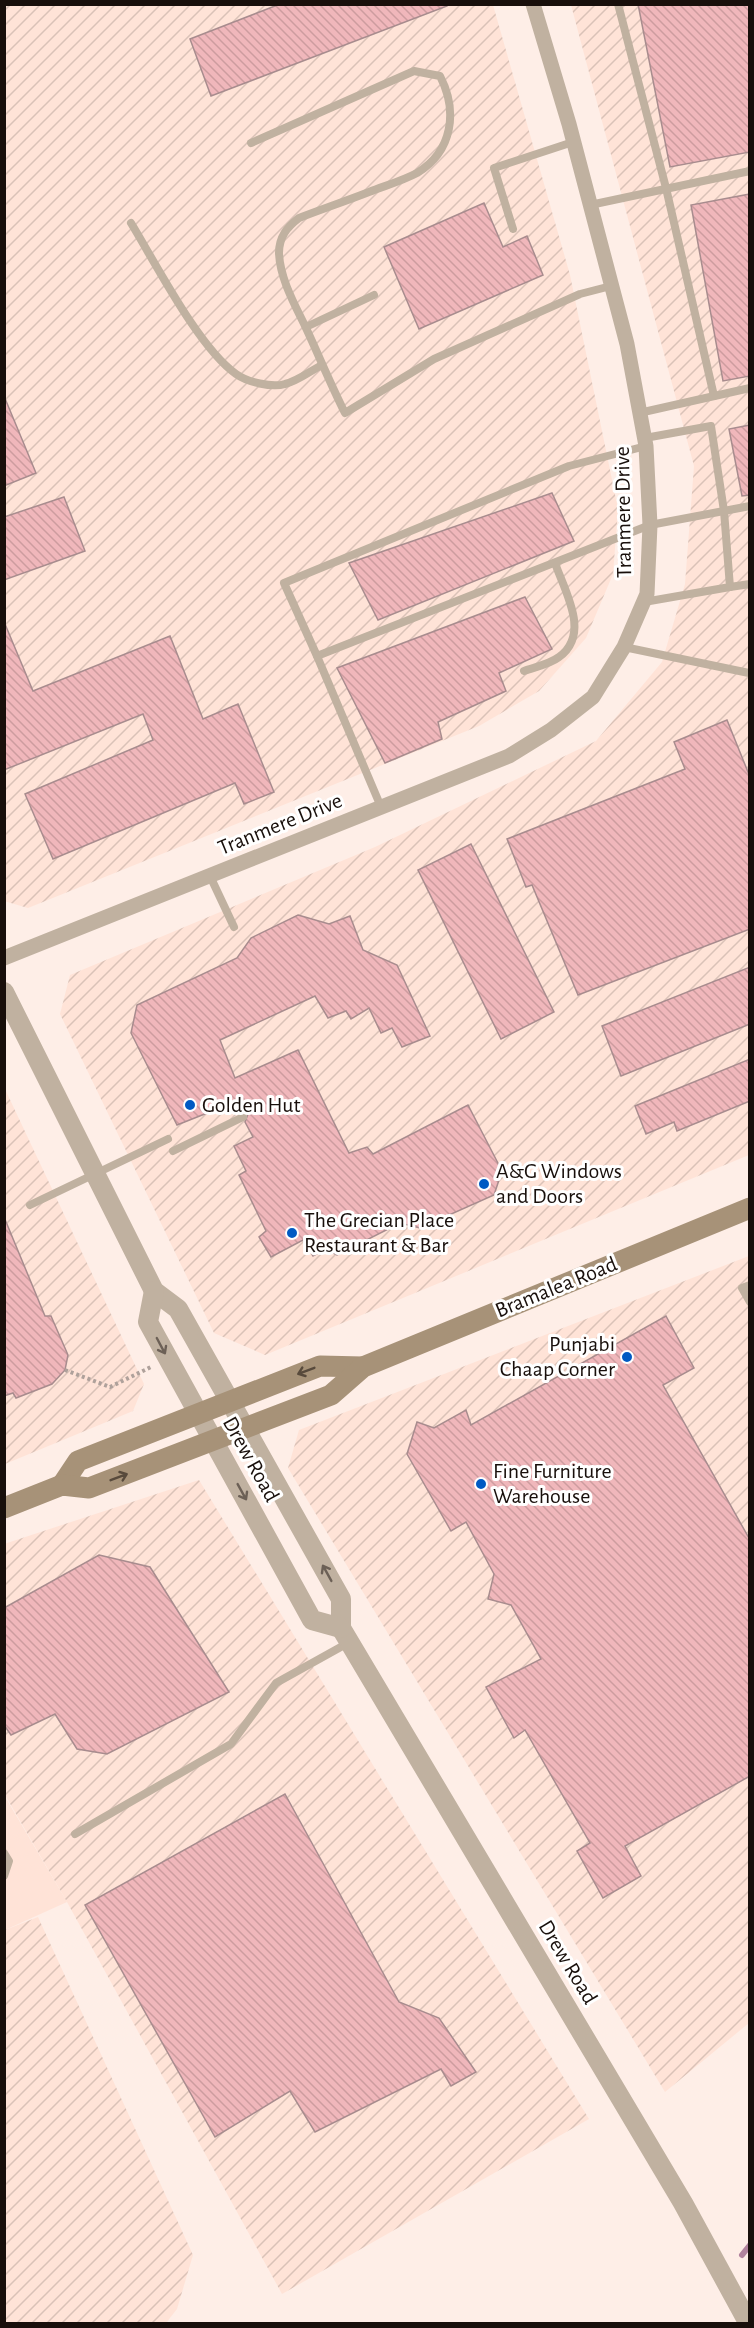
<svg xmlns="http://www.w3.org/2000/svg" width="754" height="2328" font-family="'Alegreya Sans',sans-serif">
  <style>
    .built { fill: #ffe3d7 }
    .industrial { fill: url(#industrial-furrows) }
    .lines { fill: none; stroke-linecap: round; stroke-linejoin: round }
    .stream { stroke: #b1839d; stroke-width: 6 }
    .building { fill: url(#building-back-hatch); stroke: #a88c8e; stroke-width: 1.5 }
    .path { stroke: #afa19b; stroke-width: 4; stroke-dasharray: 3 3; stroke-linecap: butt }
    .service { stroke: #c0b1a0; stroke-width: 8 }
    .minor { stroke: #c0b1a0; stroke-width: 15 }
    .tertiary { stroke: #c0b1a0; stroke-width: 20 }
    .secondary { stroke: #a79278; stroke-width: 21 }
    .oneway { stroke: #6c6056 }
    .oneway2 { stroke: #584a3c }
    .poi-dot { fill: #005ac3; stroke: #fff; stroke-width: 2 }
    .labels { text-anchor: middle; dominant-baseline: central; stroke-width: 6; stroke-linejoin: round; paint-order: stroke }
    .street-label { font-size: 22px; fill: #180f0b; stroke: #fff }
    .poi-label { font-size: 22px; fill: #180f0b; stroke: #fff; text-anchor: start }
  </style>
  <defs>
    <pattern id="industrial-furrows" width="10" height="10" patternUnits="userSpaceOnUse" patternTransform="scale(1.5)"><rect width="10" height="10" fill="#ffe3d7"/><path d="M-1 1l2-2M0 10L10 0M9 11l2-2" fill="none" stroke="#dac2b7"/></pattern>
    <pattern id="building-back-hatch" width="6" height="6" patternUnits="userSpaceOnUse" patternTransform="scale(1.5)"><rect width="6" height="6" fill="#f0b7bb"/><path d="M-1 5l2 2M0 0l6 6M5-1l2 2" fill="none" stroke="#cd9c9f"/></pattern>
  </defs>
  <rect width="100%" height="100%" fill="#feeee7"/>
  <!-- built -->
  <polygon class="built" points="4,1795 67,1902 5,1930 4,1930"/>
  <!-- industrial -->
  <g class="industrial">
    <polygon points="4,5 493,5 570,275 618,509 613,574 586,638 539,691 479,726 28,908 4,901"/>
    <polygon points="571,5 749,5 749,1155 265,1355 214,1333 60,1014 70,975 375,847 596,741 662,662 685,584 694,466"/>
    <polygon points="4,1087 144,1384 133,1411 5,1464"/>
    <polygon points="749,1256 749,2023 665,2092 288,1468 299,1430"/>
    <polygon points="199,1480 589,2119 282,2294 67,1902 5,1795 4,1544"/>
    <polygon points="38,1917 193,2255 177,2309 166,2323 5,2323 5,1930"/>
  </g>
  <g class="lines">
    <!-- stream -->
    <polyline class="stream" points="742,2255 750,2245"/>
  </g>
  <!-- building -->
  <g class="building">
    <polygon points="280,4 447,4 447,6 211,96 190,39"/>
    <polygon points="638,4 750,4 750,152 670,167"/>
    <polygon points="750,194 750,376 723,381 691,205"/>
    <polygon points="484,203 503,247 527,236 543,275 419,329 384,247"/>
    <polygon points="4,396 36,473 4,486"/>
    <polygon points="750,425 750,495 742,496 729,429"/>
    <polygon points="552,493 574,541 378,620 349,563"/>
    <polygon points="64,497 85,551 4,580 4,517"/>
    <polygon points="525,597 552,649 499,673 506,691 438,722 442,739 385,763 337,668"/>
    <polygon points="5,624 33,691 170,636 203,719 238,704 274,792 244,804 235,783 53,859 25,794 153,740 143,714 4,770"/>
    <polygon points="727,720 750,777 750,929 578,995 532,885 526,887 507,839 685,769 674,742"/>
    <polygon points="471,844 554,1012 501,1039 418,870"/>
    <polygon points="298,915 329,924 350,916 363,950 397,965 430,1036 402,1047 392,1028 381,1033 369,1008 351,1019 346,1011 328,1018 315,996 220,1040 235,1078 298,1050 349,1153 367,1147 373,1154 468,1105 502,1171 494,1195 420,1228 400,1223 337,1255 325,1249 313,1256 303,1240 271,1257 259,1237 266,1231 239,1175 246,1171 234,1146 253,1137 245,1122 248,1114 240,1112 235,1102 177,1125 131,1033 137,1005 237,958 251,938"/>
    <polygon points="750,967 750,1024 621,1076 602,1026"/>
    <polygon points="750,1059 750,1101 677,1131 674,1122 646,1134 635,1106"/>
    <polygon points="4,1217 45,1316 51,1316 68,1355 65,1370 52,1384 16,1398 13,1393 4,1396"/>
    <polygon points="666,1316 694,1368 663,1385 750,1540 750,1776 625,1846 641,1876 603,1898 577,1851 590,1843 525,1730 514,1738 486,1687 541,1659 511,1605 488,1599 494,1574 466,1522 451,1531 407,1454 417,1422 434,1428 466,1410 471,1425"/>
    <polygon points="99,1555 150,1567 229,1692 107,1754 77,1749 55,1714 11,1735 4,1725 4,1608"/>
    <polygon points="285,1794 399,2002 439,2018 476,2072 451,2086 441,2069 315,2132 290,2091 215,2137 85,1905"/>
  </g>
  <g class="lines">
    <!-- path -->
    <polyline class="path" points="65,1370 110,1387 151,1367"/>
    <!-- service -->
    <g class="service">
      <polyline points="618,4 666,188 714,396"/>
      <path d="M251,143L414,71L440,76C458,111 453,151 417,173C402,181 384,186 369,192C346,201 322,209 299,218C287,227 279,237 279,253C280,279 295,305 306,328C319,356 331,385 345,413L434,359L580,294L611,286"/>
      <polyline points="590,205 750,171"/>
      <path d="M131,223C156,264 199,348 236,374C247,382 272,388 285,384C298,381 310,371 322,365"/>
      <polyline points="513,229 494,168 573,142"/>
      <polyline points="306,327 374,295"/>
      <polyline points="639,413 750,388"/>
      <polyline points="730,587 750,584"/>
      <polyline points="644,602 730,587 724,511 711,426 645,438"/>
      <polyline points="624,647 749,673"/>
      <polyline points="317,656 284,583 569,466 646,446"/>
      <path d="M524,671C535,667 550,664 559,657C591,634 565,592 555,563"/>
      <polyline points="381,807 317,656 650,525 750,506"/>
      <polyline points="210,876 234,927"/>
      <polyline points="173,1151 243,1117"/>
      <polyline points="30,1205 168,1139"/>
      <polyline points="750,1285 742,1288 750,1302"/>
      <polyline points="75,1834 231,1744 276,1683 348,1643"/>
      <polyline points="4,1853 9,1861 4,1876"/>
    </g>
    <!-- minor -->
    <polyline class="minor" points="4,958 509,756 551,730 593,697 624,647 647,594 650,525 646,446 627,344 569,124 533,4"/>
    <!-- tertiary -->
    <g class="tertiary">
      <polyline points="4,992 154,1291 178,1309 341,1599 341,1628 683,2203 749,2324"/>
      <polyline points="154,1291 148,1322 312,1620 341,1628"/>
    </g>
    <!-- secondary -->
    <g class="secondary">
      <polyline points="62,1485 78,1461 320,1366 363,1367"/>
      <polyline points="4,1508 62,1485 89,1488 331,1395 363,1367 750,1208"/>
    </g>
  </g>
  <!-- one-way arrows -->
  <defs><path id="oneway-shaft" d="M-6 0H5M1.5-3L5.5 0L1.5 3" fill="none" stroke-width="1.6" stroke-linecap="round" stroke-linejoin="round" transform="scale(1.5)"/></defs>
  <g class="oneway">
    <use href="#oneway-shaft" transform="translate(161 1346) rotate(62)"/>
    <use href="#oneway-shaft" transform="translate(242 1492) rotate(61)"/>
    <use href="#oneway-shaft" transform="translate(327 1573) rotate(-119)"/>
  </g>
  <g class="oneway2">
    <use href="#oneway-shaft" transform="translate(306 1371) rotate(159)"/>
    <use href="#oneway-shaft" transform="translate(119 1477) rotate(-21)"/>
  </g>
  <!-- markers -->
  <g class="poi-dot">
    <circle cx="190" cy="1105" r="6"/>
    <circle cx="484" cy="1184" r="6"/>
    <circle cx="292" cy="1233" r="6"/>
    <circle cx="627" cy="1357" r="6"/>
    <circle cx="481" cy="1484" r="6"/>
  </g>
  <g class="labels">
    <!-- street labels -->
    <g class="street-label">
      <text transform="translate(623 512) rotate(-91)">Tranmere Drive</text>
      <text transform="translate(280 824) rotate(-22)">Tranmere Drive</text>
      <text transform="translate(556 1287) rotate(-22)">Bramalea Road</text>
      <text transform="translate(251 1459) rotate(61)">Drew Road</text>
      <text transform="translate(568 1962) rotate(59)">Drew Road</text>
    </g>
    <!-- poi labels -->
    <g class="poi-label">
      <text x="202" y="1105">Golden Hut</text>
      <text x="496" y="1171">A&amp;G Windows<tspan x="496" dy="25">and Doors</tspan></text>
      <text x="304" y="1220">The Grecian Place<tspan x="304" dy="25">Restaurant &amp; Bar</tspan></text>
      <text x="615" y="1344" text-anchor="end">Punjabi<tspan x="615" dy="25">Chaap Corner</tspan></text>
      <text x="493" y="1471">Fine Furniture<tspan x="493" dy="25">Warehouse</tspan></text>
    </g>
  </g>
  <!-- border -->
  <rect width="754" height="2328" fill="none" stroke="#180f0b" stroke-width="12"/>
</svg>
